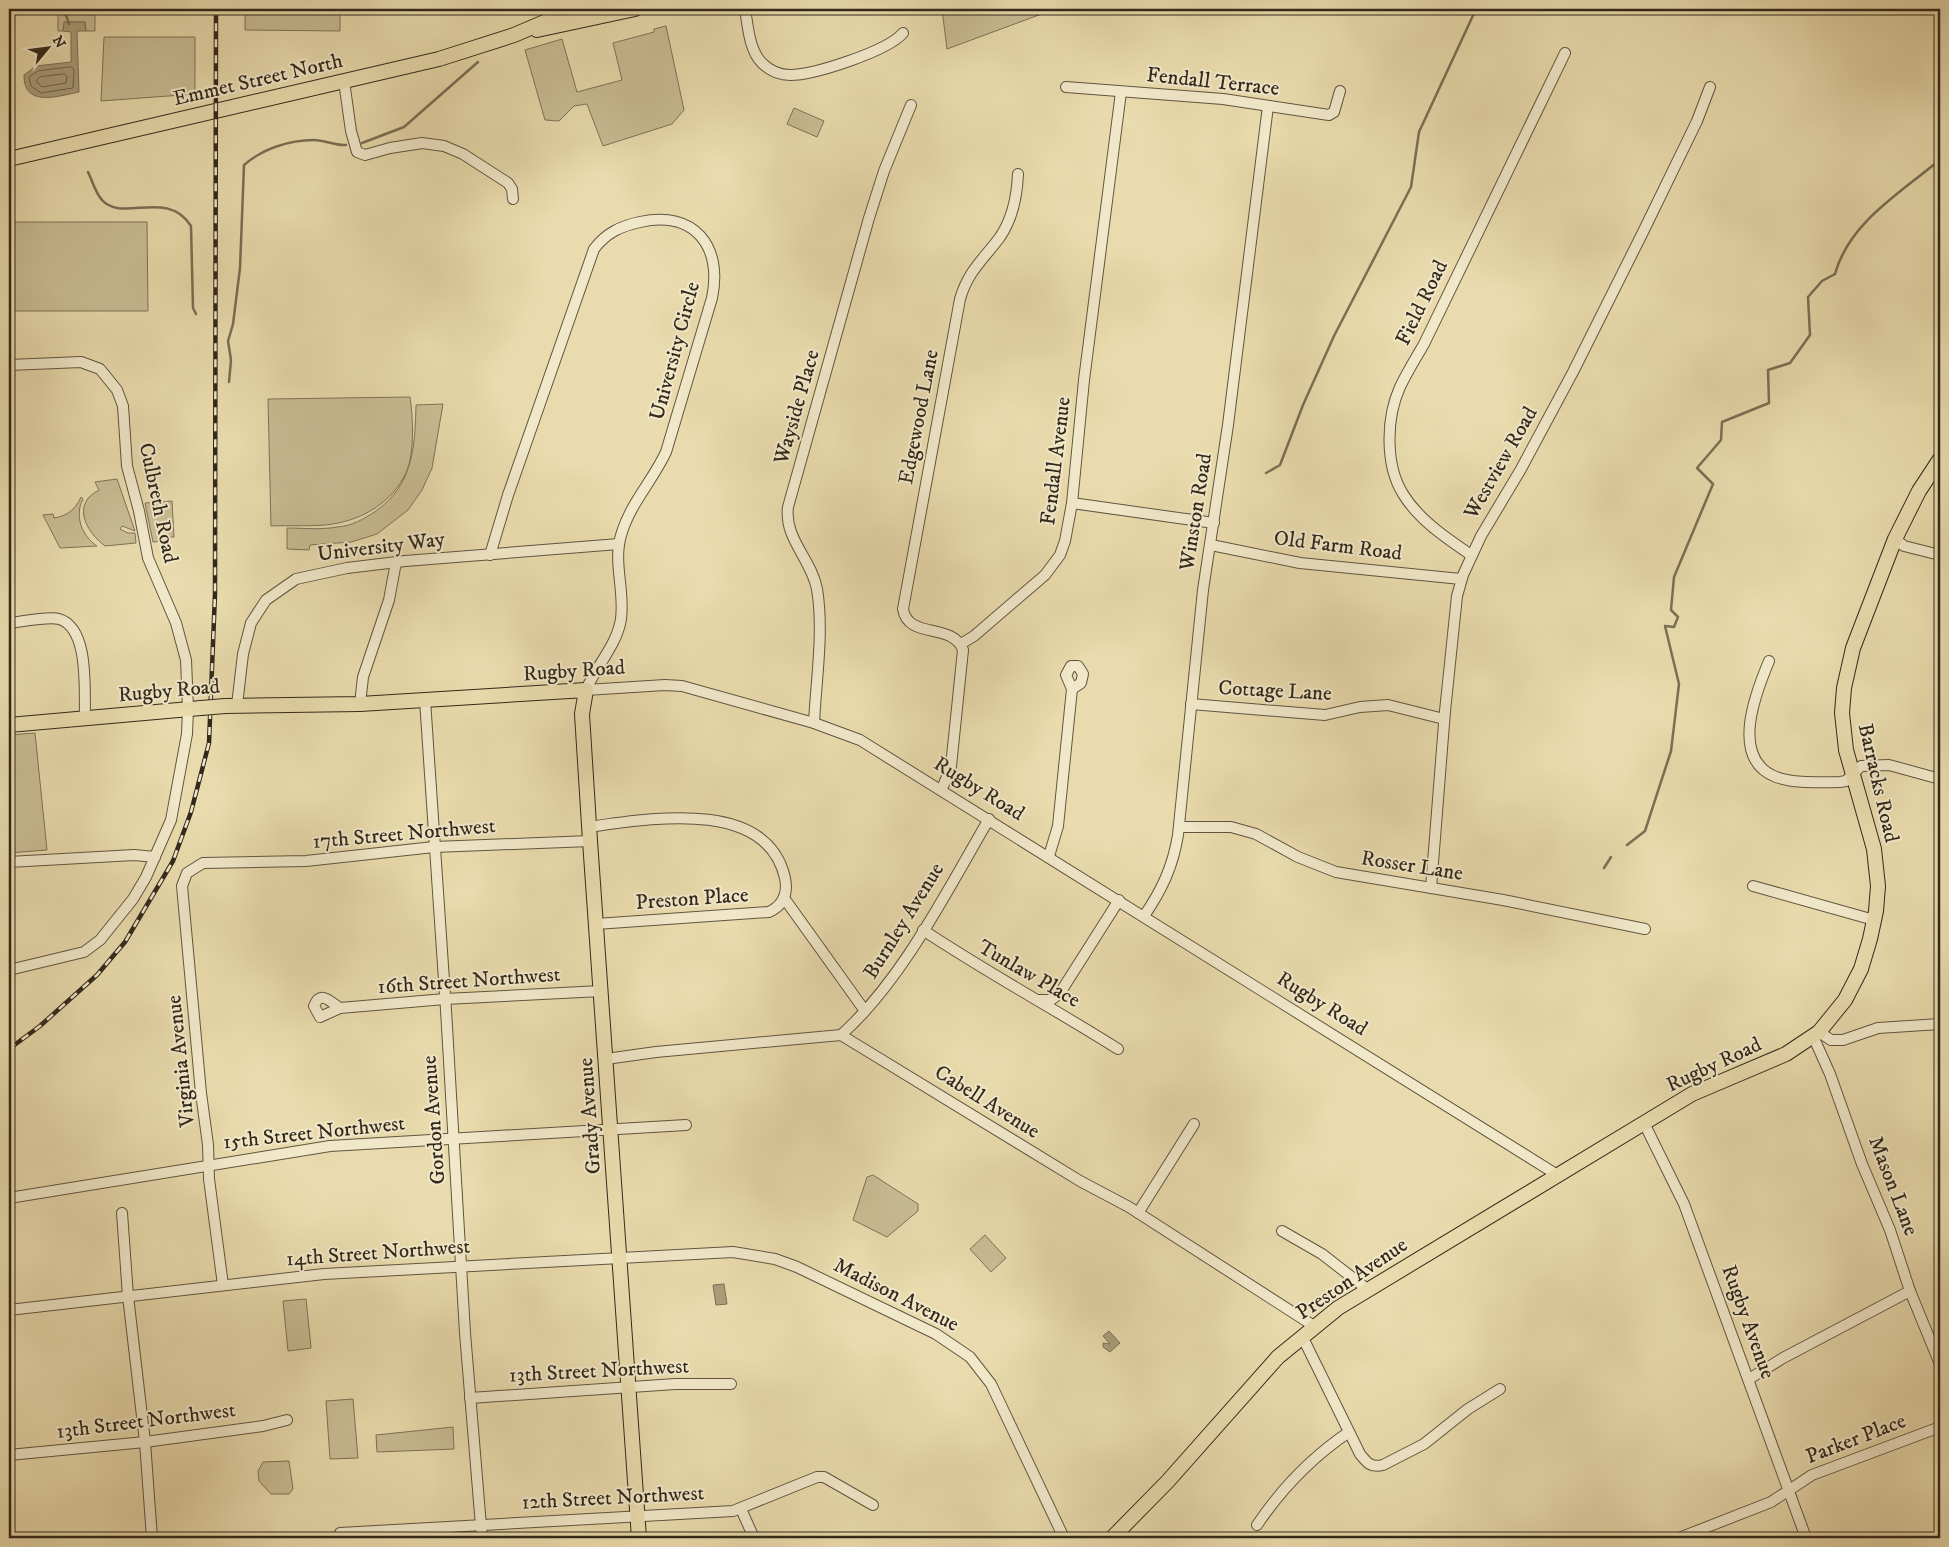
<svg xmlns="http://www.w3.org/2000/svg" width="1949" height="1547" font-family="'IM FELL DW Pica',serif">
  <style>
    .green { fill: #cabd94; stroke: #7e7258 }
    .water { fill: #ab9e7b; stroke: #7b6f55 }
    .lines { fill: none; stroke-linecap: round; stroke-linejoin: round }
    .shore { stroke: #6e634b; stroke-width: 1 }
    .stream { stroke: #7b6f55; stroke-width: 2.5 }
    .minor-casing { stroke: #605540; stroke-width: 12 }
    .major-casing { stroke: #32281b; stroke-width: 16 }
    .minor { stroke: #f1e8ca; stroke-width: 10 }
    .major { stroke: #e9dbad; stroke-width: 14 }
    .rail-casing { stroke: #32281b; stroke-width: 4.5 }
    .rail { stroke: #f1e8ca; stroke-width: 2.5; stroke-dasharray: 8; stroke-linecap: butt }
    .major-bridge-casing { stroke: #32281b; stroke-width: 16; stroke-linecap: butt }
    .major-bridge { stroke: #e9dbad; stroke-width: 14 }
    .labels { text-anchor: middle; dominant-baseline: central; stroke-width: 4; stroke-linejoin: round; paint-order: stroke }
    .street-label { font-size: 21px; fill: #32281b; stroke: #f1e8ca }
  </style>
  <rect width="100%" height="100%" fill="#e9dbad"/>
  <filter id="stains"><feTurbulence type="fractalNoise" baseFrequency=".004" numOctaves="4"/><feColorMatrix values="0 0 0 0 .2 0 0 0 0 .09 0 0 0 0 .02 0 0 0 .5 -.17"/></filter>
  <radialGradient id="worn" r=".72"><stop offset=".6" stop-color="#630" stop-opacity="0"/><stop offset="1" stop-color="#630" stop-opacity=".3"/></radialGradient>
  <!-- green -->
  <g class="green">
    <polygon points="58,9 95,9 95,31 86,31 85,22 65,22 63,31 58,31"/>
    <polygon points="245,9 340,9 340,31 245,30"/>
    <polygon points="942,9 1098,9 1047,12 947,49"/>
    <polygon points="666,26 684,110 672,124 603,146 587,104 574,106 559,121 545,120 525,50 562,39 577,92 622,80 613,43 654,32 654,29"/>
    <polygon points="104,37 195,37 195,94 101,101"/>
    <polygon points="794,108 824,121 817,137 787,124"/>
    <polygon points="9,222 147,222 148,311 9,311"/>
    <path d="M410,397C413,417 415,454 406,473C392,502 364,519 333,524C313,527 292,525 271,526L268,399Z"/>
    <path d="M443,404L432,468L422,490L408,510L377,534L351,542L310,545L309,550L287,549V528C304,528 321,530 337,527C352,526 364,519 376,511C413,485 415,447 416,405Z"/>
    <path d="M117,479L135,531L122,526L120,529L128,533H135L136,543L105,546C86,532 71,504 99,490L95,482Z"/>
    <path d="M81,497L83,499C74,516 82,536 97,546L60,548L43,515L53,514L54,518C67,516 75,510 81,497Z"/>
    <polygon points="172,501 174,537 165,537 165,541 153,542 145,503"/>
    <polygon points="35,733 47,850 9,853 9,735"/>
    <polygon points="873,1175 918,1204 918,1211 887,1237 853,1220 867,1177"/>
    <polygon points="985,1235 1006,1258 991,1272 970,1249"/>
    <polygon points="306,1299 311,1348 288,1351 283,1301"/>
    <polygon points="353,1399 358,1458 330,1459 326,1401"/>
    <polygon points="453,1427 454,1449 377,1452 376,1435"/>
    <polygon points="289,1461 293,1489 289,1494 271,1494 259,1481 258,1471 263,1462"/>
  </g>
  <!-- water -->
  <g class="water">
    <path d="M64,22H85L86,31H77L79,92C59,96 23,108 24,75L36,66L71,62V32L63,31Z"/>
    <polygon points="724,1284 727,1304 716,1305 713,1285"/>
    <polygon points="1109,1331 1120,1343 1110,1352 1103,1347 1103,1343 1110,1344 1103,1336"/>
  </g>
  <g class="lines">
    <!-- shore -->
    <g class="shore">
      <polygon points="71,67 74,69 73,88 41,93 31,86 29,77 38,71"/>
      <polygon points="65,74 67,76 66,83 42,87 36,81 40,77"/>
    </g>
    <!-- stream -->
    <g class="stream">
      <polyline points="69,9 65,12 69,24"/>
      <polyline points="362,143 404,127 478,62"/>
      <path d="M88,172C92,180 96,194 102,200C122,223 167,188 191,226L193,308L196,314"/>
      <path d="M229,382L231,360L228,341L233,324L240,268L244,165C262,149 289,140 314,140C325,140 335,146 346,145"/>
      <polyline points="1266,473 1280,465 1303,405 1334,336 1411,187 1419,132 1476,9"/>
      <path d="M1627,845L1645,831L1671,751L1679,684L1665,626L1674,627L1678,617L1671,610L1674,577L1713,484L1697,468L1721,440L1722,422L1769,403L1768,370L1790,363L1810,335L1808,297L1822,281L1835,274C1849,223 1899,194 1937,162"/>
      <polyline points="1604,868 1611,857"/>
    </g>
    <!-- minor casing -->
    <g class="minor-casing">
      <g id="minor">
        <path d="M745,9C748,26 749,50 762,63C769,70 779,75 790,75C814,75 888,51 903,33"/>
        <polyline points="344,81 351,131 357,152 365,155 390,148 422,143 444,146 463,154 508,183 512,189 513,199"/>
        <polyline points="1066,87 1223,99 1329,115 1334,112 1340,91"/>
        <polyline points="9,365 81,362 100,369 117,390 123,406 127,466 139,511 148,558 176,623 186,660 188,709 187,734 171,820 146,877 133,899 100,940 84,952 9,970"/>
        <polyline points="1072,503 1214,523"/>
        <polyline points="1895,539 1904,546 1940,555"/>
        <polyline points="1211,545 1300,563 1461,579"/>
        <path d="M490,555L508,495L594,249C606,233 621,226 640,222C694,210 723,246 712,298L666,452C653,480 631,503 622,532C612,561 625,589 621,619C617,645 596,666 586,690L665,685L682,686L814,723L860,740L1559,1176"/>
        <path d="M1471,555C1446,538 1419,520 1403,494C1385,465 1386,418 1400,387C1407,372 1416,358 1424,344L1565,53"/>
        <path d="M9,623C21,622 48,616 59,619C90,628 84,692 85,718"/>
        <polyline points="961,644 974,636 1045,575 1060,555 1065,541 1072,503 1084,380 1121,92"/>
        <path d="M1769,661C1756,692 1729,759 1776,777C1795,784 1820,782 1840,782L1846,781L1861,766L1889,765L1940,779"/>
        <polygon points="1071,666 1078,666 1083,674 1081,683 1072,689 1066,675"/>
        <polyline points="425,700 446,1010 465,1333 482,1538"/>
        <polyline points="360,704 363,677 389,600 396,562"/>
        <polyline points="1191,704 1325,715 1360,707 1388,705 1444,719"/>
        <polyline points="237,705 243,654 251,623 266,600 296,579 347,568 405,561 619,544"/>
        <path d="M814,723C816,680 824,632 817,589C811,558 784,539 788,507L869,218L884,171L911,105"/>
        <path d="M942,789L951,766L963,650C953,622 908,640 903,609L960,299C968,271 983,260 1000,237C1013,218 1017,197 1018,174"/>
        <path d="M589,827C647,819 767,797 785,878C788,893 784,905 769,912L596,924"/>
        <polyline points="1179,827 1231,827 1256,834 1298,857 1336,872 1503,900 1645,929"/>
        <polyline points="1049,856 1058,826 1072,689"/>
        <polyline points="9,862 134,855 155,857"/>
        <polyline points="1753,886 1874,920"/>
        <polyline points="1431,888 1445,711 1457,596 1463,575 1481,536 1521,469 1573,372 1644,230 1697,121 1710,87"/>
        <polyline points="784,898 865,1011"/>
        <path d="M1144,916C1162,890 1173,866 1178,835L1203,590L1228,425L1268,106"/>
        <path d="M923,930C986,972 1053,1008 1118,1049"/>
        <polyline points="1039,1000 1051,1000 1060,993 1119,900"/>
        <path d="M340,1008L320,1017L314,1006C321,989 331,1003 340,1008L445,999L601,991"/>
        <polyline points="1819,1032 1831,1040 1843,1040 1878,1028 1940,1024"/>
        <path d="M841,1035C902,981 948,889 989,819"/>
        <polyline points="1813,1036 1830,1074 1862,1164 1890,1230 1910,1291 1940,1364"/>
        <polyline points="606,1059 656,1052 841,1035 1080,1181 1129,1207 1314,1326"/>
        <polyline points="1644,1123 1684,1204 1806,1538"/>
        <polyline points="9,1198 330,1146 686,1125"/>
        <polyline points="122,1213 128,1296 145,1442 152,1538"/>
        <polyline points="1138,1213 1194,1124"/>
        <polyline points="1282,1231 1322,1254 1367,1289"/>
        <polyline points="223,1285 209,1179 208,1145 201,1093 182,886 187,873 203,863 306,861 434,847 590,841"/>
        <polyline points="9,1310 324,1274 733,1252 775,1259 797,1267 936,1334 970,1357 991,1384 1064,1538"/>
        <path d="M1302,1336L1360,1454C1367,1463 1371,1468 1383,1465L1424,1444L1468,1409L1500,1389"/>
        <polyline points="1749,1379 1783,1358 1910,1291"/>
        <polyline points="470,1398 675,1384 731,1384"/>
        <polyline points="9,1455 145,1442 263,1426 287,1420"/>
        <polyline points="741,1509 754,1538"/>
        <path d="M1257,1525C1282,1488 1312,1457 1349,1432"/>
        <polyline points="340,1533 733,1511 817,1477 824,1477 873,1505"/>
        <polyline points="1679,1538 1771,1502 1812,1475 1940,1427"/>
      </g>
    </g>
    <!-- major casing -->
    <g class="major-casing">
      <g id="major">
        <polyline points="537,30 635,9"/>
        <polyline points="9,159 439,59 514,35 575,9"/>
        <polyline points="225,706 360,704 586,690 582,714 590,841 639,1538"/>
        <polyline points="9,725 201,708"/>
        <polyline points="1112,1538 1168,1481 1278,1357 1338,1308 1692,1094 1786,1054 1819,1032 1845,1000 1861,969 1870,939 1876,911 1878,886 1874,849 1846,750 1842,713 1844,688 1853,648 1895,539 1919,491 1940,459"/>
      </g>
    </g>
    <!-- minor -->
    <use href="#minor" class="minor"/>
    <!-- major -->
    <use href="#major" class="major"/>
    <!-- rail casing -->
    <g class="rail-casing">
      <polyline id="rail" points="9,1049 40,1026 97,975 125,942 173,861 191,812 209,743 215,594 216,9"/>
    </g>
    <!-- rail -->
    <use href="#rail" class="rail"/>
    <!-- major-bridge casing -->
    <g class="major-bridge-casing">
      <polyline id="major-bridge" points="201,708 225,706"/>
    </g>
    <!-- major-bridge -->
    <use href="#major-bridge" class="major-bridge"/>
  </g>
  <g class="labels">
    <!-- street labels -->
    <g class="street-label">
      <text transform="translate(258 80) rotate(-13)">Emmet Street North</text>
      <text transform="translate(1213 82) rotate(6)">Fendall Terrace</text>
      <text transform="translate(1422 303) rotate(-64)">Field Road</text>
      <text transform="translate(675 351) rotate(-75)">University Circle</text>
      <text transform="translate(797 407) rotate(-74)">Wayside Place</text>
      <text transform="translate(919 417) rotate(-79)">Edgewood Lane</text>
      <text transform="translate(1056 461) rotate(-83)">Fendall Avenue</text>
      <text transform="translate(1501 463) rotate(-60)">Westview Road</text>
      <text transform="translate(158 503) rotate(78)">Culbreth Road</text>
      <text transform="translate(1196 512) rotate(-81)">Winston Road</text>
      <text transform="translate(1338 546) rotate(7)">Old Farm Road</text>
      <text transform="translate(381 547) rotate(-7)">University Way</text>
      <text transform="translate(574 671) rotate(-4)">Rugby Road</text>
      <text transform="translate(169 691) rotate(-5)">Rugby Road</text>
      <text transform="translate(1275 691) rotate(3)">Cottage Lane</text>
      <text transform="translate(1878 783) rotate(77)">Barracks Road</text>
      <text transform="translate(979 789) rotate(32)">Rugby Road</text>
      <text transform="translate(404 834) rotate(-5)">17th Street Northwest</text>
      <text transform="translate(1412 866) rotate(9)">Rosser Lane</text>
      <text transform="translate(692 899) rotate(-4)">Preston Place</text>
      <text transform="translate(904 921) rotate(-58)">Burnley Avenue</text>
      <text transform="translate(1029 974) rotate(30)">Tunlaw Place</text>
      <text transform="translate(469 981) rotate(-4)">16th Street Northwest</text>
      <text transform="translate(1322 1004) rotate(32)">Rugby Road</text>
      <text transform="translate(181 1061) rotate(-96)">Virginia Avenue</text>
      <text transform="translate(1714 1065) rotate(-25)">Rugby Road</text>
      <text transform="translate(987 1102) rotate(32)">Cabell Avenue</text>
      <text transform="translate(590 1116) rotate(-94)">Grady Avenue</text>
      <text transform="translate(434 1120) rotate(-94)">Gordon Avenue</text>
      <text transform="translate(314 1133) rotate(-6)">15th Street Northwest</text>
      <text transform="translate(1893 1186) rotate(69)">Mason Lane</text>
      <text transform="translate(378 1253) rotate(-4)">14th Street Northwest</text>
      <text transform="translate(1352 1279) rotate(-34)">Preston Avenue</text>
      <text transform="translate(896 1295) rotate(27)">Madison Avenue</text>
      <text transform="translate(1748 1322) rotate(70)">Rugby Avenue</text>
      <text transform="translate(599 1371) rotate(-3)">13th Street Northwest</text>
      <text transform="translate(146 1421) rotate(-7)">13th Street Northwest</text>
      <text transform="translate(1856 1439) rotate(-21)">Parker Place</text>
      <text transform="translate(613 1498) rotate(-3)">12th Street Northwest</text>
    </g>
  </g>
  <!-- margin -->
  <rect width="1949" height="1547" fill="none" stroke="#e9dbad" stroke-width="30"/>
  <rect x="10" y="10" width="1929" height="1527" fill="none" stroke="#32281b" stroke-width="2.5"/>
  <rect x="15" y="15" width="1919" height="1517" fill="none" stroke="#32281b"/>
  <!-- north arrow -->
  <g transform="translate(48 48) rotate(61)" stroke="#f1e8ca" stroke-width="4" paint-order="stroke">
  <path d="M0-4L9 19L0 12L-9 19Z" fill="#32281b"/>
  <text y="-8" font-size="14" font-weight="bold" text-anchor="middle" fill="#32281b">N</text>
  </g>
  <rect width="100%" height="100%" filter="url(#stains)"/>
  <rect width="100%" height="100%" fill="url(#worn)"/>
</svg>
